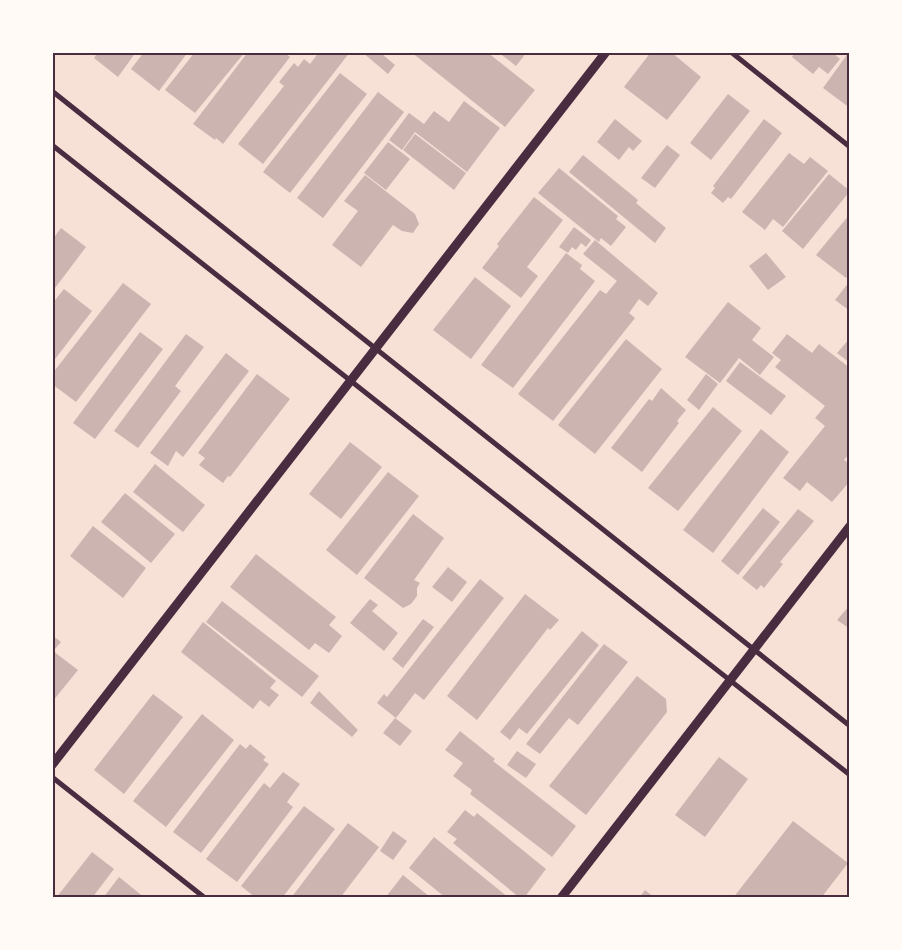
<svg xmlns="http://www.w3.org/2000/svg" width="902" height="950" font-family="Karla,sans-serif">
  <style>
    .building { fill: #ccb4b1 }
    .lines { fill: none; stroke-linecap: round; stroke-linejoin: round }
    .minor { stroke: #4a2c40; stroke-width: 5 }
    .tertiary { stroke: #4a2c40; stroke-width: 9 }
    .neatline { fill: none; stroke: #4a2c40; stroke-width: 2 }
  </style>
  <rect width="100%" height="100%" fill="#f7e1d7"/>
  <!-- building -->
  <g class="building">
    <polygon points="98,52 136,52 118,77 94,58"/>
    <polygon points="144,52 188,52 159,91 131,69"/>
    <polygon points="195,52 245,52 195,113 165,90"/>
    <polygon points="248,52 284,52 290,57 223,144 216,138 215,140 193,124"/>
    <polygon points="319,52 350,52 263,164 238,144 284,86 279,82 294,63 298,67 304,59 310,64"/>
    <polygon points="362,52 384,52 382,54 395,65 388,74"/>
    <polygon points="411,52 487,52 535,90 505,127"/>
    <polygon points="498,52 527,52 516,66"/>
    <polygon points="651,52 671,52 701,77 667,120 624,87"/>
    <polygon points="795,52 832,52 840,59 828,74 819,67 813,74 792,57"/>
    <polygon points="849,52 850,52 850,108 823,88"/>
    <polygon points="340,73 367,94 290,193 263,172"/>
    <polygon points="378,92 404,112 323,218 297,198"/>
    <polygon points="728,94 750,111 711,160 690,143"/>
    <polygon points="464,101 500,128 467,172 415,132 402,150 389,140 409,113 424,124 434,111 449,122"/>
    <polygon points="615,119 642,141 633,151 629,147 619,160 597,142"/>
    <polygon points="764,119 782,133 731,199 728,197 723,203 711,193 715,188 713,186"/>
    <polygon points="415,134 466,173 454,190 403,150"/>
    <polygon points="388,142 401,152 400,154 401,152 410,159 386,190 364,173"/>
    <polygon points="667,145 680,155 655,188 641,178"/>
    <polygon points="789,153 804,164 810,157 828,171 783,227 773,219 765,230 742,212"/>
    <polygon points="583,155 638,200 636,203 666,228 655,243 569,172"/>
    <polygon points="559,168 618,216 616,219 626,227 611,246 601,238 599,242 538,193"/>
    <polygon points="829,174 850,191 803,249 782,231"/>
    <polygon points="365,175 415,214 419,224 413,233 402,231 393,225 361,267 332,245 358,211 344,201"/>
    <polygon points="534,197 563,220 527,267 538,276 521,298 482,268 499,246 497,244"/>
    <polygon points="850,214 850,273 846,278 816,255"/>
    <polygon points="574,227 591,240 586,247 581,243 576,250 572,247 568,253 559,247"/>
    <polygon points="61,228 86,247 52,292 52,240"/>
    <polygon points="595,240 658,293 648,306 639,299 629,313 635,318 553,421 518,394 600,290 606,294 617,281 583,254"/>
    <polygon points="566,253 582,265 580,269 595,281 513,388 481,365"/>
    <polygon points="766,253 786,277 768,290 749,266"/>
    <polygon points="475,277 511,306 471,359 433,330"/>
    <polygon points="850,281 850,311 835,300"/>
    <polygon points="123,283 151,304 76,402 52,384 52,374"/>
    <polygon points="64,289 92,311 52,363 52,304"/>
    <polygon points="728,302 761,328 752,340 774,357 760,375 739,358 720,383 685,357"/>
    <polygon points="140,332 163,349 95,439 73,423"/>
    <polygon points="186,334 204,347 175,386 181,391 138,448 114,431"/>
    <polygon points="787,334 812,353 819,344 850,368 850,453 844,460 850,464 850,481 832,502 807,482 800,491 783,478 825,426 815,418 825,406 775,367 781,360 772,353"/>
    <polygon points="850,338 850,363 837,353"/>
    <polygon points="626,339 662,369 595,454 558,425"/>
    <polygon points="226,353 249,371 183,457 176,451 168,466 150,453"/>
    <polygon points="740,362 786,396 771,415 726,381"/>
    <polygon points="257,374 290,399 230,477 228,476 223,483 199,465 205,458 198,453"/>
    <polygon points="706,374 718,384 699,410 687,400"/>
    <polygon points="661,388 686,410 677,421 679,423 642,472 611,448 649,399 652,401"/>
    <polygon points="713,407 742,431 678,511 648,488"/>
    <polygon points="761,429 789,452 713,553 683,530"/>
    <polygon points="350,442 382,467 341,519 309,494"/>
    <polygon points="155,464 205,505 183,532 133,492"/>
    <polygon points="388,472 419,496 357,575 326,550"/>
    <polygon points="125,493 175,534 151,563 101,522"/>
    <polygon points="763,508 780,522 738,575 721,561"/>
    <polygon points="798,509 814,521 780,562 783,564 764,588 761,585 757,590 742,578"/>
    <polygon points="413,514 444,538 414,580 420,583 417,588 417,596 411,604 403,608 364,578"/>
    <polygon points="93,526 146,568 123,598 70,556"/>
    <polygon points="256,554 336,617 329,625 342,636 329,653 315,643 309,650 230,587"/>
    <polygon points="448,567 467,582 452,602 432,587"/>
    <polygon points="480,579 504,598 424,700 415,693 396,718 377,703 384,694 387,697"/>
    <polygon points="525,594 559,620 550,630 548,628 477,720 447,696"/>
    <polygon points="370,599 378,605 372,611 398,633 384,651 350,623"/>
    <polygon points="222,601 319,676 302,697 206,622"/>
    <polygon points="850,605 850,629 837,620"/>
    <polygon points="423,619 434,627 403,668 392,659"/>
    <polygon points="203,622 276,681 270,688 279,695 269,707 260,700 253,709 181,652"/>
    <polygon points="582,631 599,645 527,734 519,728 510,740 500,732"/>
    <polygon points="52,635 61,642 53,651 78,670 52,702"/>
    <polygon points="604,644 628,662 578,725 569,718 540,754 526,744"/>
    <polygon points="637,676 666,699 667,712 586,815 549,786"/>
    <polygon points="319,691 358,730 352,737 310,703"/>
    <polygon points="153,694 183,717 124,794 94,770"/>
    <polygon points="202,714 234,740 166,827 133,801"/>
    <polygon points="395,718 412,731 400,746 383,733"/>
    <polygon points="460,731 495,759 493,761 576,826 552,857 470,794 472,790 453,776 463,763 445,750"/>
    <polygon points="240,744 246,749 250,744 266,757 263,760 269,764 201,853 173,832"/>
    <polygon points="517,751 536,764 526,778 507,765"/>
    <polygon points="719,757 748,779 705,837 675,815"/>
    <polygon points="283,772 300,784 287,802 293,807 237,882 206,859 264,783 270,788"/>
    <polygon points="304,806 335,829 282,898 256,898 241,886"/>
    <polygon points="465,810 474,817 477,813 546,869 524,898 520,898 453,843 457,839 447,832"/>
    <polygon points="793,821 848,863 821,898 733,898"/>
    <polygon points="348,823 379,847 340,898 291,898"/>
    <polygon points="393,831 407,841 393,860 380,851"/>
    <polygon points="434,837 509,898 446,898 409,868"/>
    <polygon points="92,852 114,869 92,898 56,898"/>
    <polygon points="403,875 431,898 385,898"/>
    <polygon points="119,877 145,898 103,898"/>
    <polygon points="645,890 655,898 639,898"/>
  </g>
  <g class="lines">
    <!-- minor -->
    <g class="minor">
      <polyline points="731,52 850,147"/>
      <polyline points="52,91 850,726"/>
      <polyline points="52,145 850,775"/>
      <polyline points="52,777 205,898"/>
    </g>
    <!-- tertiary -->
    <g class="tertiary">
      <polyline points="52,765 606,52"/>
      <polyline points="561,898 850,526"/>
    </g>
  </g>
  <!-- border -->
  <rect width="902" height="950" fill="none" stroke="#fffaf5" stroke-width="108"/>
  <rect x="54" y="54" width="794" height="842" class="neatline"/>
</svg>
